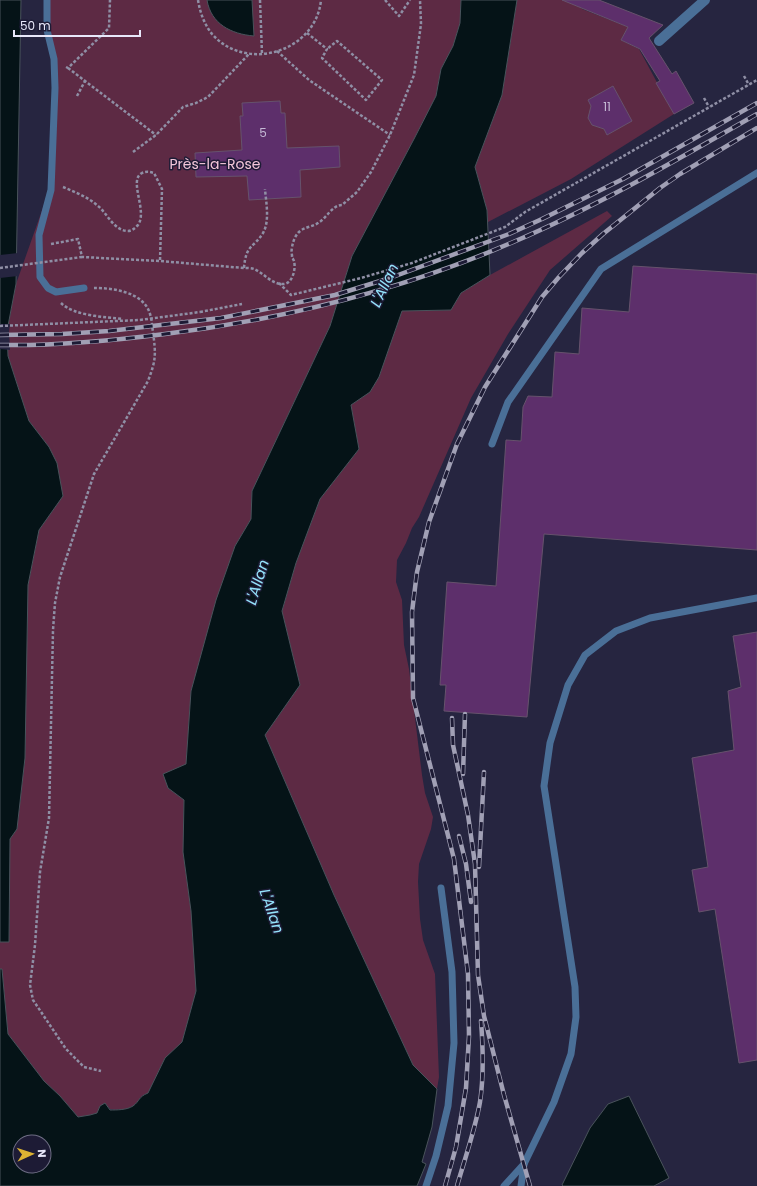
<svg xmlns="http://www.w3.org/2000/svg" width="757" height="1186" font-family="Poppins,sans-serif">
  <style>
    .green { fill: #5d2a44 }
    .water { fill: #051317; stroke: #49535b; fill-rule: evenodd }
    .pier { fill: #262540 }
    .building { fill: #5d2f6b; stroke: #66526c }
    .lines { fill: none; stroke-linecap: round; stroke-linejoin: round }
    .path { stroke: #8f8fa5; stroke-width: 2.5; stroke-dasharray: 3 2; stroke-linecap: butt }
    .service { stroke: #4a6f97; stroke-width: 7 }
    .minor { stroke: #4a6f97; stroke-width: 10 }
    .rail-casing { stroke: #a1a0b5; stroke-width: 4.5 }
    .rail { stroke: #1d1b35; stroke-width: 3; stroke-dasharray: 9; stroke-linecap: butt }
    .path-bridge { stroke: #8f8fa5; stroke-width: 2.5; stroke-dasharray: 3 2; stroke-linecap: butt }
    .labels { text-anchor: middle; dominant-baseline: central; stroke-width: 3; stroke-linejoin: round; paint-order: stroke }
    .number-label { font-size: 12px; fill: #c5bad6 }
    .park-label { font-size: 14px; fill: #f2c5d9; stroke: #1d1b35 }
    .water-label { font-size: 15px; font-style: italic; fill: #94e3fb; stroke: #1d1b35 }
  </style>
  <rect width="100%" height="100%" fill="#262540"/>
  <!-- green -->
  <g class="green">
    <path d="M47,0H461L460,23L453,46L441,69L436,96L414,139L352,256L330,326L252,491L251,519L235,546L191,691L186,765L168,788L184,800L183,852L191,911L196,991L182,1043L165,1058L148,1093C138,1097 140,1101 133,1106C127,1110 117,1110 110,1109L105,1103L100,1106L97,1113L90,1115L78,1117L60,1096L44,1081L8,1034L2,970L0,969V942H9L10,839L17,829L25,758L28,585L39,530L63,496L49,447L29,421L8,356L7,331L16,284L52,182L55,88Z"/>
    <polygon points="517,0 575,0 582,9 628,27 621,40 639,49 674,114 571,179 488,222 487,210 475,167 502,95"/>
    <polygon points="607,211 612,216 550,270 508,334 471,398 419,517 412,528 406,543 397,560 396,582 402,600 404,645 409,669 422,775 425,793 433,817 431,829 419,864 418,882 420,919 423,940 435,974 439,1077 437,1089 413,1065 334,895 265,735 300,685 282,612 296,563 320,499 359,449 351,405 370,392 379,377 402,311 451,310 461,293 490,275"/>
  </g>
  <!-- water -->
  <g class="water">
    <polygon points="0,0 21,0 16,284 7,331 8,356 29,421 49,447 57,463 63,496 39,530 28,585 25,758 17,829 10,839 9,942 0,942"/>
    <path d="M207,0H252L254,36C231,34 211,24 207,0Z"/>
    <path d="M461,0H517L502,95L475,167L487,210L490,275L461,293L451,310L402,311L379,377L370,392L351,405L359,449L320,499L296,563L282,611L300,685L265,735L334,895L413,1065L437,1089L432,1127L422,1162L426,1164L417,1186H0V969H2L8,1034L44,1081L60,1096L78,1117L90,1115L97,1113L100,1106L105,1103L110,1110C117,1110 127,1110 133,1106C140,1101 138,1097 148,1093L165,1058L182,1042L196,991L191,911L183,852L184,800L168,788L163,774L186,764L191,691L216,600L235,546L251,519L252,491L330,326L352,256L414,139L436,96L441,69L453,46L460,23ZM20,1142H44V1166H20Z"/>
    <polygon points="629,1096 669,1178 654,1186 563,1186 562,1185 590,1128 608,1104"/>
  </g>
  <!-- pier -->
  <g class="pier">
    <polygon points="18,253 18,276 0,278 0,255"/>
    <polygon points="0,324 10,324 9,331 10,350 0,349"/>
  </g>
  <!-- building -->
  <g class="building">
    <polygon points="562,0 599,0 663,25 649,38 672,74 676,71 694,103 674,114 656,83 660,81 640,49 621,40 628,27"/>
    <polygon points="613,86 632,121 607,135 604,129 592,125 588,118 591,106 588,100"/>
    <polygon points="280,101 281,113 285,113 287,148 339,146 340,167 300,170 301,197 249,200 247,176 196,177 195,153 242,150 240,116 243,116 242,103"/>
    <polygon points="633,266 757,274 757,550 544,534 527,717 444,711 446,685 440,685 447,582 496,586 506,440 521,441 523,407 528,396 552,397 555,352 579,354 582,308 629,312"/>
    <polygon points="757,632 757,1060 739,1063 715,909 699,912 692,870 708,867 692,758 734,750 728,691 741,687 733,636"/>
  </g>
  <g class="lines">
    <!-- path -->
    <g class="path">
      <path d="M198,0C200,12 204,24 212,34C246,73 316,52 321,0"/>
      <polyline points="260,0 262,54"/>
      <polyline points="385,0 399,16 410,0"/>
      <polyline points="307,33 327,49 322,58 366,100 382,80 337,41 327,49"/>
      <polyline points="277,51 309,80 390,135"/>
      <polyline points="66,67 68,68 109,28 110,0"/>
      <polyline points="68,68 156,135"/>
      <polyline points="744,76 749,85"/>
      <polyline points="77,96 85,81"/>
      <polyline points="704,98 709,107"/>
      <polyline points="133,152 156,135 183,107 196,103 208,97 249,54"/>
      <path d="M63,187C75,192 88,197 98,206C107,213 114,231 128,231C132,231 135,228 138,225C148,211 128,180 142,173C147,171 150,172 154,173L162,189L160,261"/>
      <path d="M51,244L78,239L82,257L160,261L244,268C247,268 251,268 254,269C264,273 272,285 284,284C293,283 296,268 294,261C292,256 292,260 292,255C291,251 292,246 293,243C294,239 296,235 299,232C304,227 312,227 318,223C327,218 332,205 342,205L357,192L371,172L390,135L414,75L421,24L420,0"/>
      <path d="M244,268C246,244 253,249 263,233C270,221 266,202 265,189"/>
      <polyline points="279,283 291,295 361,278 412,263 505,227 525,212 757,80"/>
      <path d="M94,288C113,288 144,292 150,314C152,320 152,326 153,332C156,355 156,360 148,381L94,474L60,577L55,603L53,630L49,818L40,872L35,945L30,985L33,1000L66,1049L84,1067L101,1071"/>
      <path d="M61,303C74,316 105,317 123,319"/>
      <polyline points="200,312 242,304"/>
      <polyline points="0,326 140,320"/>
    </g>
    <!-- service -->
    <g class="service">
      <polyline points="47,0 47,30 54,59 55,88 51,190 39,235 40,277 48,288 56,292 84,288"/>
      <polyline points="492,444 508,402 601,269 757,173"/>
      <polyline points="426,1186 436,1156 448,1106 454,1043 452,972 441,888"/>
      <polyline points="504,1186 524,1164 554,1102 571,1054 576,1017 575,987 544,786 550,743 568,685 585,655 616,631 650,618 757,598"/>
      <polyline points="521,1186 524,1164"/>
    </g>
    <!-- minor -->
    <polyline class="minor" points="659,41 705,0"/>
    <!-- rail casing -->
    <g class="rail-casing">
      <g id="rail">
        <polyline points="0,335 62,334 109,331 221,318 335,295 390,278 509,234 542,219 623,179 757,103"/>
        <path d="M0,345C55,346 110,341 165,334C285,319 399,291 511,243C596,207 677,160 757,114"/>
        <polyline points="452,718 453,745 468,815 475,864 478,975 484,1016 504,1095 530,1186"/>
        <polyline points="463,774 465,714"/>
        <polyline points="459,836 466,864 471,902"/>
        <polyline points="479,867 484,772"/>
        <polyline points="445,1186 456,1147 466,1088 469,1036 468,974 454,859 413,698 412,612 417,572 429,522 457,444 485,387 542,297 559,277 582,253 603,234 660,188 680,174 757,128"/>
        <path d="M457,1186C465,1158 475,1130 480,1102C484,1076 483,1047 481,1021"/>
      </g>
    </g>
    <!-- rail -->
    <use href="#rail" class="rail"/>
    <!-- path-bridge -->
    <g class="path-bridge">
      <polyline points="0,268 82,257"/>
      <polyline points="140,320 200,312"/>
    </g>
  </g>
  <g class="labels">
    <!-- number labels -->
    <g class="number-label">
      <text x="607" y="106">11</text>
      <text x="263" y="132">5</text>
    </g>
    <!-- park labels -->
    <g class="park-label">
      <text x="215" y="164">Près-la-Rose</text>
    </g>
    <!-- water labels -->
    <g class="water-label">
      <text transform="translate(384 285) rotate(-65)">L'Allan</text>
      <text transform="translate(257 582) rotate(-73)">L'Allan</text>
      <text transform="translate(272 911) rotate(71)">L'Allan</text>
    </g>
  </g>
  <!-- north arrow -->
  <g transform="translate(32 1154) rotate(87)"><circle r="19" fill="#1d1b35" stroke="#6e6d84"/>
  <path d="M0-3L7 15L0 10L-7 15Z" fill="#dcb233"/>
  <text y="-6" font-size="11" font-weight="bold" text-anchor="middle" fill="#e8e8fa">N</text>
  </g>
  <!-- scale -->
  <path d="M14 30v6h126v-6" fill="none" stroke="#e8e8fa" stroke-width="2"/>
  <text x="20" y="30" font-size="12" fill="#e8e8fa" stroke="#1d1b35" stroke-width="3" paint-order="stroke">50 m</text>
</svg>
